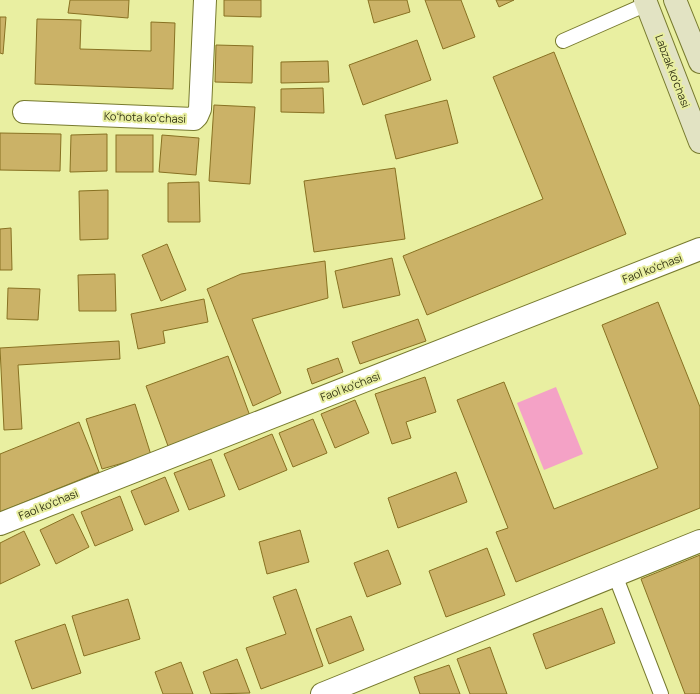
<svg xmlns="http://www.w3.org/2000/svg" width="700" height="694" font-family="Manrope,sans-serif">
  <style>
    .green { fill: #f4a2c6 }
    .building { fill: #cbb267; stroke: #887122 }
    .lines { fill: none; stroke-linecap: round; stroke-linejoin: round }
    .lane-casing { stroke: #777a2e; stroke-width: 16 }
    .street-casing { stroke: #777a2e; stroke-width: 24 }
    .secondary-casing { stroke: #777a2e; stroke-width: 24 }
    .lane { stroke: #fff; stroke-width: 14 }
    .street { stroke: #fff; stroke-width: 22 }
    .secondary { stroke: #e2e3c3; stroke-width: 22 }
    .labels { text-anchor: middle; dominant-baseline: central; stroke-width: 4; stroke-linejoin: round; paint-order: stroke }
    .street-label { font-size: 11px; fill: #333414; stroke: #e9efa1 }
  </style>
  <rect width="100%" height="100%" fill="#e9efa1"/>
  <!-- green -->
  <polygon class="green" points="556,387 583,454 544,470 517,403"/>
  <!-- building -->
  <g class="building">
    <polygon points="70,0 129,0 128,18 68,13"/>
    <polygon points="224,0 261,0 261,17 224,16"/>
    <polygon points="368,0 407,0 410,12 374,23"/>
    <polygon points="425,0 461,0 475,37 443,49"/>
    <polygon points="496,0 514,0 499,7"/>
    <polygon points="0,17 6,17 3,54 0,53"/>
    <polygon points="37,19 81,20 80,49 151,51 151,22 175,23 173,89 35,84"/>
    <polygon points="417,40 431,80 363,105 349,65"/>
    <polygon points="216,45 253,46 252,83 215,82"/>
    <polygon points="554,52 626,234 427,315 403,256 543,199 493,77"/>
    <polygon points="328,61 329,82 281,83 281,62"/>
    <polygon points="323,88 324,113 281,112 281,89"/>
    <polygon points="447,100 458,143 396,159 385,115"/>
    <polygon points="214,105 255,107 250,184 209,181"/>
    <polygon points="0,133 61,134 60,171 0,170"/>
    <polygon points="107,134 107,171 70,172 71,135"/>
    <rect x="116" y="135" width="37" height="37"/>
    <polygon points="162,135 199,138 196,175 159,172"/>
    <polygon points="395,168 405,239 314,252 304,181"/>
    <polygon points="199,182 200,222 168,222 168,183"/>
    <polygon points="108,190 108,239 80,240 79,191"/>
    <polygon points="11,228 12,270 0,270 0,229"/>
    <polygon points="167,244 186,290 161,301 142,255"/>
    <polygon points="392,258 400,295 343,308 335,271"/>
    <polygon points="325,261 328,298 252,319 281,393 253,406 207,289 241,274"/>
    <polygon points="115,274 116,311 79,311 78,275"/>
    <polygon points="8,288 40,289 38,320 7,319"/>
    <polygon points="204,299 208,322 163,331 165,343 138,349 131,314"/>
    <polygon points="658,302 700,407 700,508 516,582 496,532 508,528 457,400 504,382 554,509 658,468 602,325"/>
    <polygon points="418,319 426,341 360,364 352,342"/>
    <polygon points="119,341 120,359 18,365 22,429 4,430 0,348"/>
    <polygon points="228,356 250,416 168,446 146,386"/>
    <polygon points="338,358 343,372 312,384 307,369"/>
    <polygon points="425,377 436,412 406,422 411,438 392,444 375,394"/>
    <polygon points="355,400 369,433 335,448 321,414"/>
    <polygon points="135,404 151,455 102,469 86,419"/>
    <polygon points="313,419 327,453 293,467 279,433"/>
    <polygon points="79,422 99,472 0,512 0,454"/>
    <polygon points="272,434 287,470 239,490 224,454"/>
    <polygon points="211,459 225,496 189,510 174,473"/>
    <polygon points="456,472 467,502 398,528 388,498"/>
    <polygon points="165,477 179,511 145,525 131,491"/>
    <polygon points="120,496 133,530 95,546 81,512"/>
    <polygon points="73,514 89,547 56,564 40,530"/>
    <polygon points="300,530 309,562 267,574 259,542"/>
    <polygon points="24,531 40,565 0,584 0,543"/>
    <polygon points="487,548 505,595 446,617 429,571"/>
    <polygon points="388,550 401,584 367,597 354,563"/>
    <polygon points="700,555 700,694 685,694 641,579"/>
    <polygon points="296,589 323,666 261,689 246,648 286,634 273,597"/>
    <polygon points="128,599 140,639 84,656 72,616"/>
    <polygon points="602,608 615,643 546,669 533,634"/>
    <polygon points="351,616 364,650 329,664 316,629"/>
    <polygon points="65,624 81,673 32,689 15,641"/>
    <polygon points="490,647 507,694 470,694 457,659"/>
    <polygon points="237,659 250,693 211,694 203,672"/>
    <polygon points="181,662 193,694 163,694 155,672"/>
    <polygon points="449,665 460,694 420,694 414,677"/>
  </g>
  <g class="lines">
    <!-- lane casing -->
    <g class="lane-casing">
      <g id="lane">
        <polyline points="563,41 647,4"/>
        <polyline points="615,575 661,694"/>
      </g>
    </g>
    <!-- street casing -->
    <g class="street-casing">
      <g id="street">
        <polyline points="24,112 194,119 197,116 200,109 205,0"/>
        <polyline points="0,524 700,249"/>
        <polyline points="322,694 700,541"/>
      </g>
    </g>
    <!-- secondary casing -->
    <g class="secondary-casing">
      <g id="secondary">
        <polyline points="645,0 700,142"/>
        <polyline points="675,0 700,62"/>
      </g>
    </g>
    <!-- lane -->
    <use href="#lane" class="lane"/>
    <!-- street -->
    <use href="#street" class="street"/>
    <!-- secondary -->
    <use href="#secondary" class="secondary"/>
  </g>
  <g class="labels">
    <!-- street labels -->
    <g class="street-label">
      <text transform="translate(673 71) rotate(69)">Labzak ko'chasi</text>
      <text transform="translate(145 117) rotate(2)">Koʻhota koʻchasi</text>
      <text transform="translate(652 268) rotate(-21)">Faol ko'chasi</text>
      <text transform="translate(350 386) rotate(-21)">Faol ko'chasi</text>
      <text transform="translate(48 504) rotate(-22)">Faol ko'chasi</text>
    </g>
  </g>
</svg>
